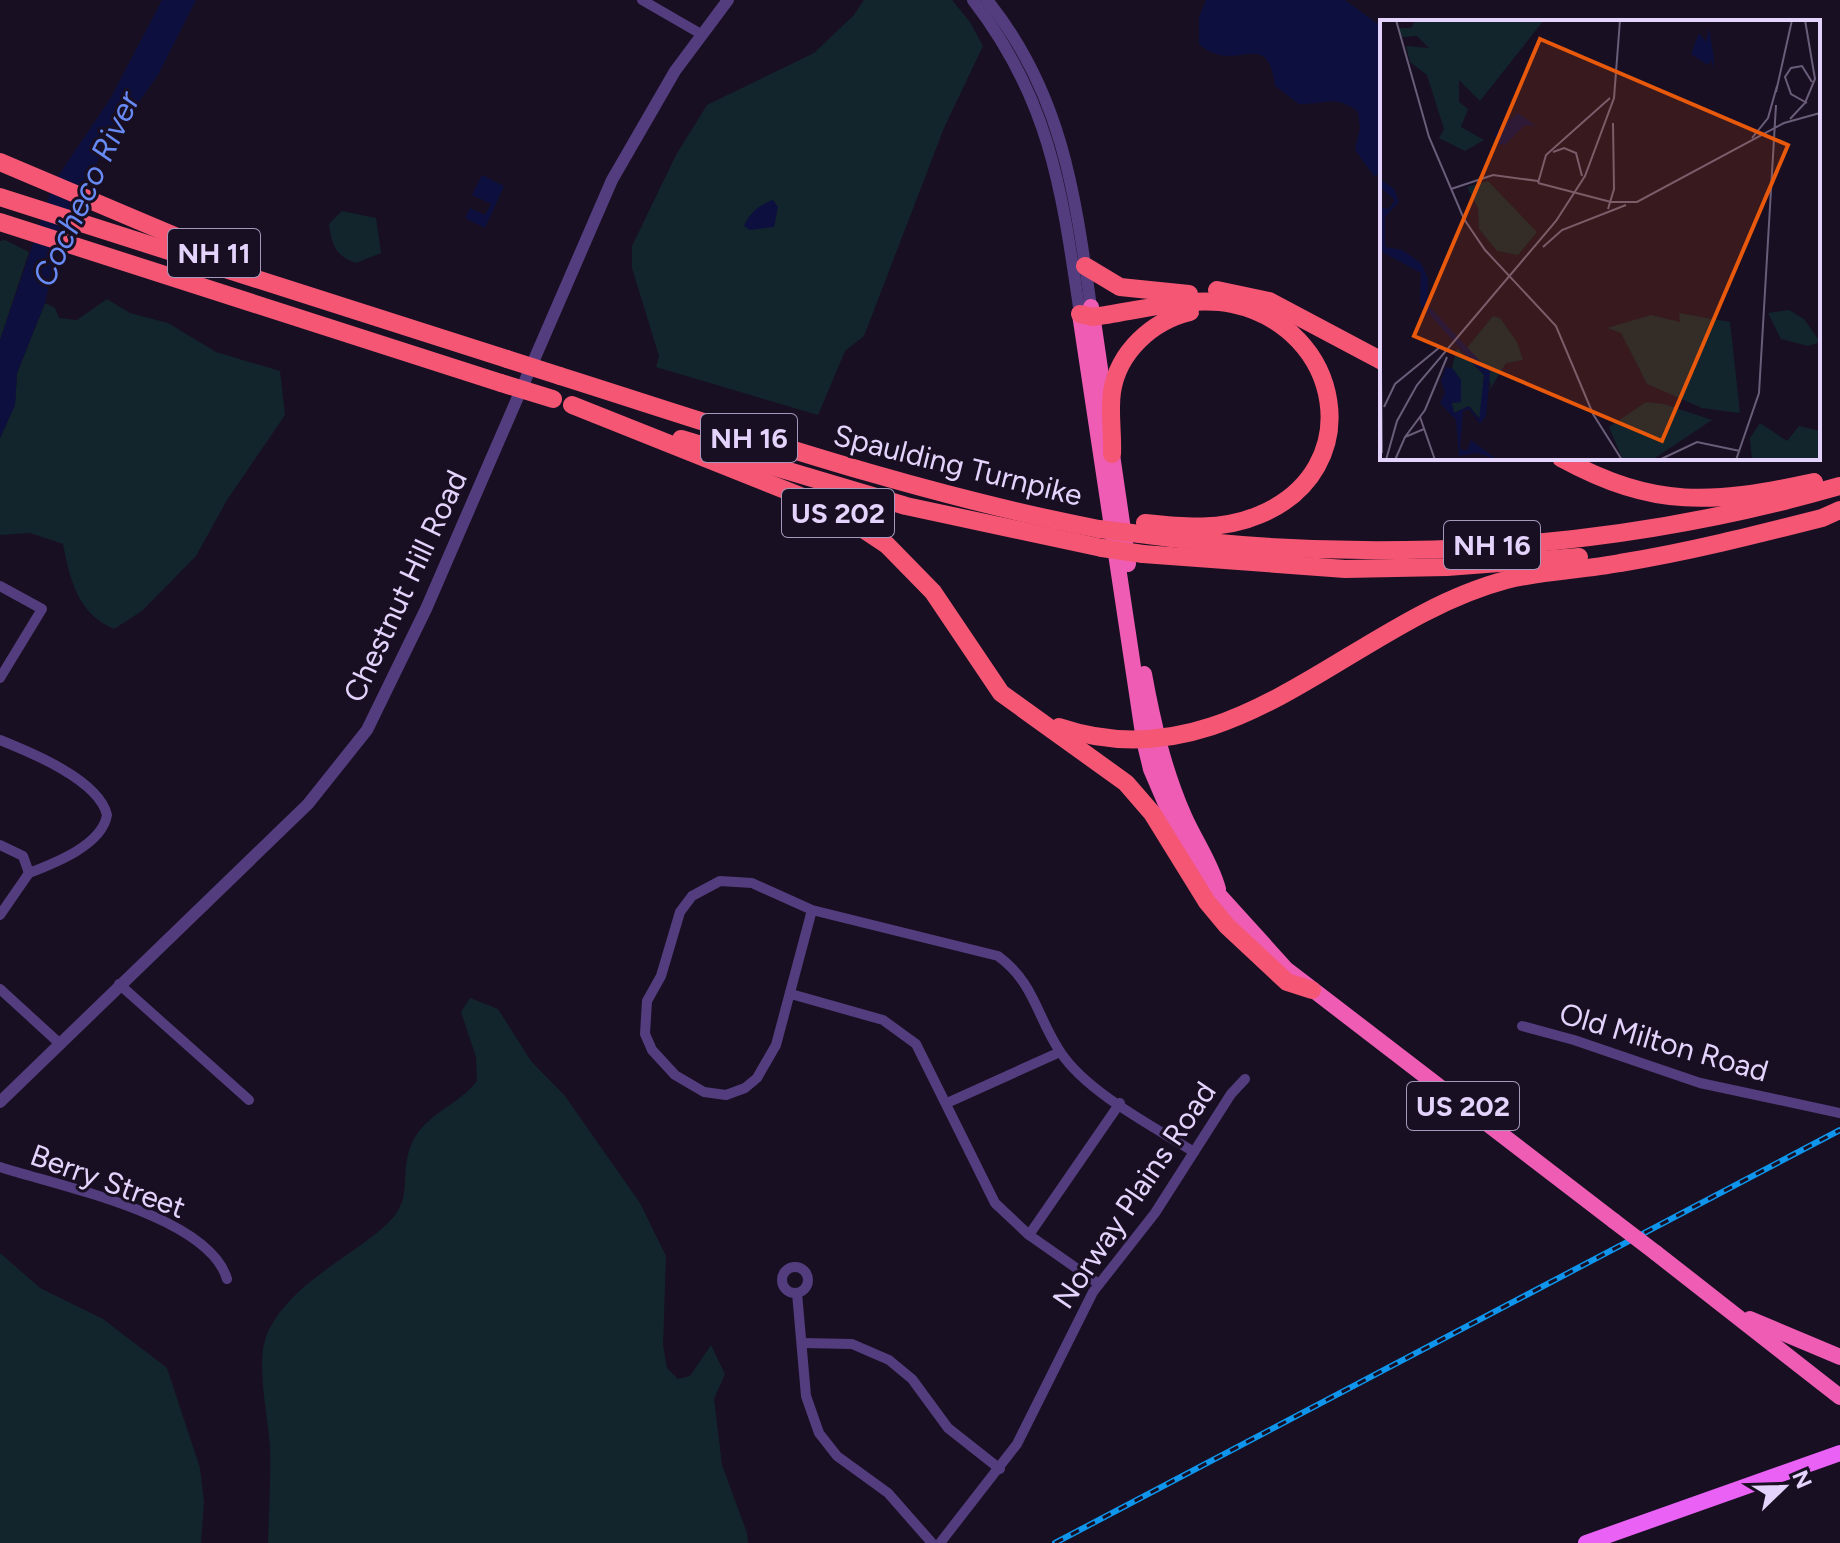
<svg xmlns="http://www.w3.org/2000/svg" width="1840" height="1543" font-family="Figtree,sans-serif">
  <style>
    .green { fill: #13252c }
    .water { fill: #0d103e }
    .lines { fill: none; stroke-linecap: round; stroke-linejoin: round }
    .minor { stroke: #533d7e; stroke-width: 10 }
    .tertiary { stroke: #533d7e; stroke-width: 12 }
    .primary { stroke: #e962f5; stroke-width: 16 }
    .trunk { stroke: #ee5cb4; stroke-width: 16 }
    .motorway { stroke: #f45673; stroke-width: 18 }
    .rail-casing { stroke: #0f95ec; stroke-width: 6 }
    .rail { stroke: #180f22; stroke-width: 3; stroke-dasharray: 9; stroke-linecap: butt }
    .trunk-bridge { stroke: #ee5cb4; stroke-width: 16 }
    .motorway-bridge { stroke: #f45673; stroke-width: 18 }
    .labels { text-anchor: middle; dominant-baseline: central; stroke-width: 6; stroke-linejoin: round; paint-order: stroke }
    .shield { fill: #180f22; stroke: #a798bb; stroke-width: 2 }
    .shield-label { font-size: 28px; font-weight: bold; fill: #e4d3fc }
    .street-label { font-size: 30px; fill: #e4d3fc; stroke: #180f22 }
    .water-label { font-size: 32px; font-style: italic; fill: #688af5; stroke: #180f22 }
    .inset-road { fill: none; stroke: #6a5d79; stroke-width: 2 }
    .view { fill: #e8590c; fill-opacity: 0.15; stroke: #e8590c; stroke-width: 4 }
    .inset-edge { fill: none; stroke: #e4d3fc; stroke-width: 4 }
  </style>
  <rect width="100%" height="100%" fill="#180f22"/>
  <!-- green -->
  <g class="green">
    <polygon points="864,0 952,0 970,22 983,46 944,128 864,336 845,351 818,415 656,367 659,356 632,268 632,246 676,155 707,105 814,53 854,15"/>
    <path d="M342,211L376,218L381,253L356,263C335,256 332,245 329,224Z"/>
    <polygon points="5,240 29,252 0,340 0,241"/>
    <path d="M107,299L130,313L168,323L216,352L280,371L285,415L227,500L196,556L142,611L114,629C77,613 70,579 63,544L30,533L0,535V438L15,405L17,373L45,303L55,308L59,318L77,320Z"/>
    <path d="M470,998L498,1009L531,1061L565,1096L640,1203L666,1256L663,1345L667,1368L678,1379L690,1376L711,1345L725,1374L714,1399L722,1465L747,1533L748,1543H268C269,1511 271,1478 270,1446C268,1416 256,1364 266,1337C286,1286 348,1259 385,1226C415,1199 399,1179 410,1148C422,1114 457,1107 477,1081L476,1057L461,1012Z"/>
    <polygon points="0,1253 40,1288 103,1319 167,1368 200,1468 204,1502 201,1543 0,1543"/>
  </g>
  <!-- water -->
  <g class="water">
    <polygon points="162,0 196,0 158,75 100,156 55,259 45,303 17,373 15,405 0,438 0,340 54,182 110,99"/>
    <path d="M1206,0H1345L1382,27V174L1374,176L1355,150L1360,128L1358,112C1336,94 1323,105 1299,104L1275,86C1267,24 1237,77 1199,44V17Z"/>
    <polygon points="482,175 504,186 485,228 465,218 470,208 485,215 491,204 472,195"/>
    <path d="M773,200L778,207L774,227L750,230L744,226C748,214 761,204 773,200Z"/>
  </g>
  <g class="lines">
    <!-- minor -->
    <g class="minor">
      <polyline points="642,0 701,34"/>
      <polyline points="0,586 42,609 0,678"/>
      <path d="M0,740C30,752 99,780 107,815C102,845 55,863 29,873"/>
      <polyline points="0,845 23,856 29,873"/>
      <path d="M812,910L776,1045L757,1078L745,1088L726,1095L704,1092L675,1075L652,1050L645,1034L647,1001L661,976L680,912L692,896L720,881L752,883L812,910L998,956C1035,983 1037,1018 1061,1053C1088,1093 1153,1126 1194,1152"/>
      <polyline points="0,915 29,873"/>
      <polyline points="119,984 249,1100"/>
      <polyline points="0,989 58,1042"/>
      <polyline points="791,994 883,1020 916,1044 995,1203 1029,1235 1099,1284"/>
      <polyline points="1522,1026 1574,1040 1700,1083 1840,1113"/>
      <polyline points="947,1103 1060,1052"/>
      <path d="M0,1167C58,1186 208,1215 227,1279"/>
      <polyline points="1029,1235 1120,1103"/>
      <circle cx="795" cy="1280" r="13"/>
      <polyline points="797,1293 806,1396 819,1433 837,1456 888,1493 932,1543"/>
      <polyline points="802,1343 852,1344 889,1360 912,1379 948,1428 1000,1469"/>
      <polyline points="940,1543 1017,1444 1093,1292 1155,1213 1231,1094 1245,1079"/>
    </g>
    <!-- tertiary -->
    <g class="tertiary">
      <path d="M973,0C1051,101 1062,192 1080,314"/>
      <path d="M987,0C1062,93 1075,193 1091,307"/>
      <polyline points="0,1102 308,804 367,730 426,609 612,180 675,71 728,0"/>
    </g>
    <!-- primary -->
    <polyline class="primary" points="1586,1543 1840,1453"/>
    <!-- trunk -->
    <g class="trunk">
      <polyline points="1091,307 1106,410"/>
      <polyline points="1080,314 1144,740 1151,769 1175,825 1201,875 1286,969 1614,1221"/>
      <polyline points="1110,441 1128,564"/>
      <path d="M1144,674C1153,723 1164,771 1184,816C1195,841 1211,863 1218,889"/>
      <polyline points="1656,1253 1840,1397"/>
      <polyline points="1750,1319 1840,1357"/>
    </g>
    <!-- motorway -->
    <g class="motorway">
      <polyline points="0,162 234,261"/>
      <polyline points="0,197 507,359"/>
      <polyline points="0,222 501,383"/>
      <polyline points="1085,266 1120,287 1189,294"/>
      <polyline points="1217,290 1269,301 1382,361"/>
      <path d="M1080,314L1093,317C1133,312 1193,295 1232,304C1343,327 1369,470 1259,515C1222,531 1183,527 1145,523"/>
      <path d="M560,376C740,433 913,493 1099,529"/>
      <polyline points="572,405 833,509 887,545 933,592 1001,693 1126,783 1152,813 1207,902 1227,926 1287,982 1312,990"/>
      <polyline points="681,439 906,506 1102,548"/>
      <path d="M1112,454C1113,433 1109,412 1112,392C1118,352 1152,321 1190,312"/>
      <path d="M1561,458C1655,509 1712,504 1814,482"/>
      <path d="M1140,534C1372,566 1614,551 1840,486"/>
      <polyline points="1143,554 1345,569 1447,567 1579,557"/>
      <path d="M1059,727C1233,786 1351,621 1506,580C1543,571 1583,570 1620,563C1688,552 1755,535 1822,518L1840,510"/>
    </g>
    <!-- rail casing -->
    <g class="rail-casing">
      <polyline id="rail" points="1055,1543 1840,1130"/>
    </g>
    <!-- rail -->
    <use href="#rail" class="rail"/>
    <!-- trunk-bridge -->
    <polyline class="trunk-bridge" points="1614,1221 1656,1253"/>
    <!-- motorway-bridge -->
    <g class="motorway-bridge">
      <polyline points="507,359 560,376"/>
      <polyline points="501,383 553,399"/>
      <polyline points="1099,529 1140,534"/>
      <polyline points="1102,548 1143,554"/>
    </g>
  </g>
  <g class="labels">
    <!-- shield labels -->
    <g class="shield">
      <rect x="168" y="229" width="92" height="48" rx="6"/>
      <rect x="701" y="414" width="96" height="48" rx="6"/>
      <rect x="782" y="489" width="112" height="48" rx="6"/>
      <rect x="1444" y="521" width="96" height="48" rx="6"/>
      <rect x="1407" y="1082" width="112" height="48" rx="6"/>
    </g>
    <g class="shield-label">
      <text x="214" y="253">NH 11</text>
      <text x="749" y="438">NH 16</text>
      <text x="838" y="513">US 202</text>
      <text x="1492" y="545">NH 16</text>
      <text x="1463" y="1106">US 202</text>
    </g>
    <!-- street labels -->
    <g class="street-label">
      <text transform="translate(958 465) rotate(14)">Spaulding Turnpike</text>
      <text transform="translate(405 586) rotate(-65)">Chestnut Hill Road</text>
      <text transform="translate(1664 1042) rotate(16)">Old Milton Road</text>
      <text transform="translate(108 1181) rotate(20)">Berry Street</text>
      <text transform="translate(1134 1195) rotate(-56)">Norway Plains Road</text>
    </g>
    <!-- water labels -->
    <g class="water-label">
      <text transform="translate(86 189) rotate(-65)">Cocheco River</text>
    </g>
  </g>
  <!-- overview -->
  <g transform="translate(1380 20)">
    <rect width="440" height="440" fill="#180f22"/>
    <path d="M36,0H164L100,81L79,60V82L88,89L81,107L104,120L85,131L59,118L64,109L47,55L30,42L26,26L49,28L37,16L22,17L18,8H31ZM108,161L157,212L138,235L117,231L99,209L98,188L87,167ZM409,290L424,299L440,322L428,326L401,319L388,293ZM299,293L350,302L360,393L322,388L267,364L241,313L227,308L271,295L300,302ZM113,296L120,298L137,322L143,340L126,343L109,371L111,364L100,341L86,329ZM77,328L104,355L101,400L89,386L74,393L71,382L77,383L81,360L72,348ZM266,382L284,384L332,400L272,440H243L229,407ZM380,403L407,421L419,406L440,411V440H372L370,418Z" fill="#13252c"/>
    <path d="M329,8L334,38L333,48L331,40L328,45L311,34L319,13L326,22ZM138,93L156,106L145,105L125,125L119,124L114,114ZM0,159L14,169L19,182L5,197V227L22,230L41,243L48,258L47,284L110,352L106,396L100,404L89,389L83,391L80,429L92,432L87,430L91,420L118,440L97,433L79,436L76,400L60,383L65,373L61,361L66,347L72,348L81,360V382L72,383L74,393L89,386L99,400L104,355L40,284L41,253L0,231L2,188L9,189L15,180L0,167Z" fill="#0d103e"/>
    <path class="inset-road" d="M16,0L49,117L84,199L105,230L176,306L213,394L242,440M396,72L412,0M427,83L411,74L405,57L411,48L422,46L432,62M410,99L425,83L435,59L425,0M372,118L388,98L397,66M173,132L184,128L196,133L202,156M158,163L231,182H257L404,103L440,93M158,163L166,135L230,78M71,169L113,155L158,161M228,189L234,169L233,103M163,227L182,210L246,185M1,351L2,433M4,387L15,364L60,327M40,397L55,440M25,417L45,390L67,337M6,440L17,401L37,365L176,201L205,156L234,78L240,0M15,440L25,417L44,409M279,440L317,422L360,431M356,440L379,373L396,85"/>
    <path class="view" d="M160,19L408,125L282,421L34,316Z"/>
    <rect width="440" height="440" class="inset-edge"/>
  </g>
  <!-- north arrow -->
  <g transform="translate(1784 1487) rotate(67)" stroke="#180f22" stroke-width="6" paint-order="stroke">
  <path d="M0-6L14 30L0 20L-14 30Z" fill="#e4d3fc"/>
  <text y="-12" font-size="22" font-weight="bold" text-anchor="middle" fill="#e4d3fc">N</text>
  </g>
</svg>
